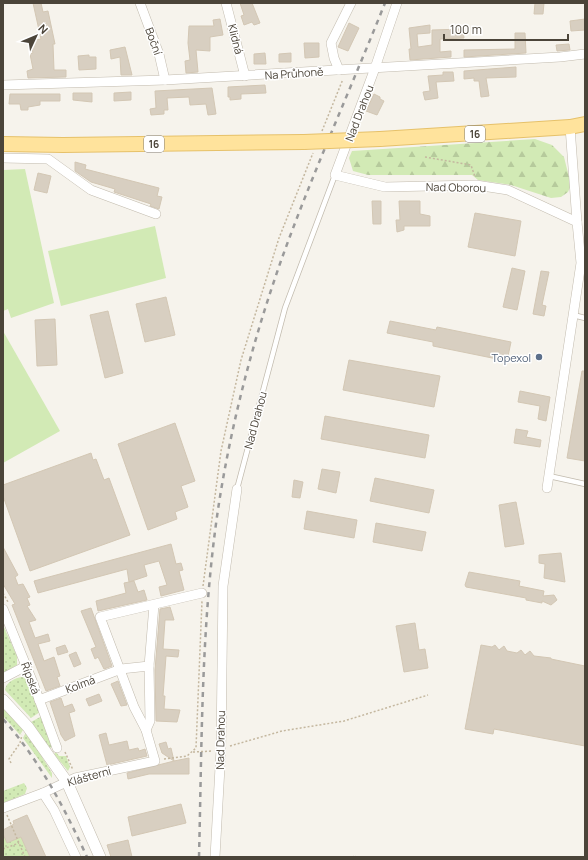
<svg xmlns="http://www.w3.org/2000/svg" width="588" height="860" font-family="Manrope,sans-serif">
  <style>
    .grass { fill: url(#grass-dots) }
    .forest { fill: url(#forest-firs) }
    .garden { fill: #d2eab5 }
    .building { fill: #d8cfc1; stroke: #d3c7b4 }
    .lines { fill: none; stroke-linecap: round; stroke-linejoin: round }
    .service-casing { stroke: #c2bbae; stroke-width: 6 }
    .minor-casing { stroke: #c2bbae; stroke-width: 10 }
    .tertiary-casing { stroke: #c2bbae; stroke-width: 12 }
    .primary-casing { stroke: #e6c16a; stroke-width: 16 }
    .path { stroke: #c4b79f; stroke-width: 1.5; stroke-dasharray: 2 2; stroke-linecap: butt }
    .service { stroke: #fff; stroke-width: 4.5 }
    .minor { stroke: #fff; stroke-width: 9 }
    .tertiary { stroke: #fff; stroke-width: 11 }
    .primary { stroke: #ffe39c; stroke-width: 14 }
    .rail { stroke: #9a9a9a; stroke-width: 2.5; stroke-dasharray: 5 5; stroke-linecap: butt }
    .primary-bridge-casing { stroke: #e6c16a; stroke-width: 16; stroke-linecap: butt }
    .primary-bridge { stroke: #ffe39c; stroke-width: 14 }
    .service-dot { fill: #5c6f8a; stroke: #fff; stroke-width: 1.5 }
    .labels { text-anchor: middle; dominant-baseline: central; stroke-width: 3; stroke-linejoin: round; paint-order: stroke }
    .shield { fill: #fff; stroke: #817c74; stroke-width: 1 }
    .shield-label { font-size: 10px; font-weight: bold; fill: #4b4439 }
    .street-label { font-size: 11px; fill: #4b4439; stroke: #fff }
    .service-label { font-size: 11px; fill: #4e5e75; stroke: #fff; text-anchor: end }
  </style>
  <defs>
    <pattern id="grass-dots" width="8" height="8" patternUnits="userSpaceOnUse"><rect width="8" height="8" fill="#d2eab5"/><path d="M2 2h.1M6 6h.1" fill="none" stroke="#b6ca9c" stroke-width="1.8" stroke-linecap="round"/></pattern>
    <pattern id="forest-firs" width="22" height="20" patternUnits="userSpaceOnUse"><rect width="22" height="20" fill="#d2eab5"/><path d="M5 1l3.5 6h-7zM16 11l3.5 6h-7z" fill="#b6ca9c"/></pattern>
  </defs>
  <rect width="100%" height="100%" fill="#f6f3ec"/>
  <!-- grass -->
  <g class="grass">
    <polygon points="3,625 17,656 17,665 3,673"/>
    <path d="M22,677C34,682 36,701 40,712L31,718L5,690C6,682 15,678 22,677Z"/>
    <polygon points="3,706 23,730 20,735 3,716"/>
    <polygon points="42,716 53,746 50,748 31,722"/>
    <polygon points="26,732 43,755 42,757 52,773 52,778 23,738"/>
    <polygon points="56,752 59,756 66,756 70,767 68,771 54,754"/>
    <polygon points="24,783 27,788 25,794 3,803 3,791"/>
    <polygon points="3,834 7,843 21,837 30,857 3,857"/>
  </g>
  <!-- forest -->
  <polygon class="forest" points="535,139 552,145 564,157 571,185 568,192 561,197 551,198 511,185 478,180 472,175 368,175 353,171 349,158 352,151"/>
  <!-- garden -->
  <g class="garden">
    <polygon points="25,169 54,303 11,318 8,309 3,311 3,170"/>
    <polygon points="155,226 166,278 61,306 48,251"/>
    <polygon points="3,331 60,431 3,463"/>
  </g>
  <!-- building -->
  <g class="building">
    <polygon points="33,3 41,3 43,12 48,11 55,44 53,44 54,70 66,70 66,77 28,78 27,71 33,69 30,54 33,53 30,41 41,39"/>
    <polygon points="240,3 252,3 260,23 254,25 252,22 244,25 241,16 244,15"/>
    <polygon points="535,3 544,3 543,14 534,14"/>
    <polygon points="220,19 223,35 210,37 210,51 196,50 198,72 186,73 185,61 190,60 188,43 189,26 214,26 213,20"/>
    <polygon points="585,19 585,30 571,31 570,21"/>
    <polygon points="349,23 359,28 348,51 338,47"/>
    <polygon points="430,25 430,33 417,34 418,47 432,45 432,30 463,29 464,38 440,39 440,52 451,51 451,57 410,60 409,49 411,49 409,28"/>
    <polygon points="515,33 525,33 526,53 464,57 464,50 515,49"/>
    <polygon points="304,43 319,43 319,57 305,58"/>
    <polygon points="569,44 570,50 557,51 556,45"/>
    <polygon points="125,47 132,75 121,75 120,57 111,59 110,50"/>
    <polygon points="265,53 266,64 254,64 254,54"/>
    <polygon points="291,53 291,62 279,62 279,54"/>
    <polygon points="89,55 89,57 96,57 96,69 79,70 78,56"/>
    <polygon points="516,67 516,77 486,78 489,96 481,97 479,81 474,81 474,78 464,79 464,71"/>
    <polygon points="443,72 453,72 454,81 436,82 438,98 425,100 423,92 430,91 428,76 443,75"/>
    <polygon points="265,85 266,93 241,94 241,99 230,100 230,97 228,97 228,87"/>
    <polygon points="212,88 216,114 208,115 206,104 190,105 189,97 167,98 168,110 164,110 164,114 151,115 150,109 156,108 155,91"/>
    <polygon points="131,92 131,100 114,101 114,93"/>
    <polygon points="73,93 92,93 92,102 73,100"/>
    <polygon points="10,94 60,94 60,101 40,101 40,105 28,107 28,110 21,110 20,104 9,104"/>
    <polygon points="374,94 380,97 380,99 384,101 377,115 366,111"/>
    <polygon points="75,162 86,165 85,169 159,188 157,196 162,197 159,209 150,206 151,204 114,192 115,189 91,182 75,171"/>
    <polygon points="38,173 51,176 47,193 34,190"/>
    <polygon points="372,201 381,201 381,224 373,224"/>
    <polygon points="399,201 420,201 420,214 430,216 430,226 404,226 404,230 397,232 396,220 400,220"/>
    <polygon points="475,213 521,221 515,256 468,247"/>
    <polygon points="512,268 525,271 517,310 503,307"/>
    <polygon points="541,271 549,272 542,305 546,306 544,316 533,314"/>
    <polygon points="166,297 175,335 145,342 136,304"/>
    <polygon points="108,311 123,373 105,378 90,315"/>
    <polygon points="55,319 57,365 37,366 35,320"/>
    <polygon points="390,321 436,330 437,327 511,342 507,361 433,346 433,342 387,333"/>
    <polygon points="349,360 440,376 434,407 343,390"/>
    <polygon points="582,371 585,371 585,461 567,458"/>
    <polygon points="520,391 550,397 546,421 538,419 540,406 518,402"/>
    <polygon points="325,416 429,435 425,458 321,439"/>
    <polygon points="175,423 195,481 181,486 188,507 175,512 177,519 148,530 118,444"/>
    <polygon points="516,429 528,431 526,437 541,440 540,447 514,443"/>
    <polygon points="91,453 93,460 96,459 104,480 109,478 130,535 30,571 3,496 3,485"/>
    <polygon points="322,469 340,472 336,493 318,489"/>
    <polygon points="375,478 434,490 429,513 370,501"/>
    <polygon points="294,480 303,482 300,498 292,497"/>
    <polygon points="516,502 524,544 505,547 499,505"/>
    <polygon points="307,511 357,520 354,538 304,529"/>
    <polygon points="376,523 426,532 422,551 373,542"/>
    <polygon points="171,544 176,564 181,563 183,570 179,571 184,590 161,596 159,587 167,585 159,561 144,565 147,576 129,582 127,569 38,593 34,581"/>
    <polygon points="3,547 18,575 15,577 18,585 23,584 30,597 27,598 30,605 27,606 36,620 29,622 35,638 48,634 50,641 38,644 44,661 54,657 60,676 57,677 60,686 46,691 12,605 15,604 3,584"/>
    <polygon points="561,553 565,582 544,578 545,564 539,563 539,555"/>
    <polygon points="469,572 520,581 519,586 544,591 543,596 554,595 557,600 551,605 542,601 542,603 526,600 526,598 466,587 465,585"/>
    <polygon points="134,581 138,592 144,590 147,600 98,611 96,601 126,593 124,583"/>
    <polygon points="170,607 174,620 165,620 163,649 179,650 178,657 166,656 163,696 165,696 164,709 180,710 177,722 156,721 155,670 160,609"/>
    <polygon points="91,608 112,666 104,669 98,657 95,659 91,649 96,647 81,611"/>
    <polygon points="415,623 419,650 425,649 428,668 404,672 396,626"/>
    <polygon points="65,645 68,652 58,655 56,648"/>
    <polygon points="481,645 492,647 495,645 499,650 504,646 507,651 517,653 521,650 525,655 530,651 534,656 551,658 551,659 585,666 585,746 494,729 493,734 465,729"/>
    <polygon points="76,652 81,664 74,667 69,655"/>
    <polygon points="118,681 127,705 121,706 111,684"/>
    <polygon points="99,694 102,701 89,706 86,699"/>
    <polygon points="61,698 64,707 72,704 75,711 69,713 75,736 65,741 61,735 50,702"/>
    <polygon points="106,733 109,745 127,741 129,750 138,748 139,751 145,749 147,756 107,765 99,735"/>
    <polygon points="166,742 168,749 171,748 174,761 189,758 189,774 149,774 128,779 127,773 174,761 162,753 159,744"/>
    <polygon points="181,804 186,823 132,836 128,817"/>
    <polygon points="27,815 46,857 30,857 21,837 7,843 3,834 3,830 14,824 13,821"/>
    <polygon points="128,840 132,857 111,857 107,845"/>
  </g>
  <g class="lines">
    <!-- service casing -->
    <g class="service-casing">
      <g id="service">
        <polyline points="573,315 585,318"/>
        <polyline points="549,476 585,484"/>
        <polyline points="237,489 285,308 335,175"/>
      </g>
    </g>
    <!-- minor casing -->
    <g class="minor-casing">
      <g id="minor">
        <polyline points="140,3 159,54 165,80"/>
        <polyline points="226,3 245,76"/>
        <polyline points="397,3 375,68 335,175 385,187 476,185 508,190 577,222 581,263 547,488"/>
        <polyline points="339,70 334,58 331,43 351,3"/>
        <polyline points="3,85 165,80 560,57 585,54"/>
        <polyline points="570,127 577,222"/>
        <polyline points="3,158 48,159 91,190 156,214"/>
        <polyline points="3,609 33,683 57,748"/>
        <polyline points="3,678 26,666"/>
        <polyline points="39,700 121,669 149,666"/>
        <polyline points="146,730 150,721 149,666 154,605"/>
        <polyline points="43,793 54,810 76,857"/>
        <polyline points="3,808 43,793 75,778 155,761 146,730 134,707 100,617 202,593"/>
        <polyline points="215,857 221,749 223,586 237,489"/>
      </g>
    </g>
    <!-- tertiary casing -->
    <g class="tertiary-casing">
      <polyline id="tertiary" points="3,700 28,727 67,782 100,857"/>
    </g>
    <!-- primary casing -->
    <g class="primary-casing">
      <g id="primary">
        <polyline points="380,139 570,127 585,124"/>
        <polyline points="3,144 63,145 304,142"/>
      </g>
    </g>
    <!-- path -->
    <g class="path">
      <polyline points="322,131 343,79"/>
      <polyline points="425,157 471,165 475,177"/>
      <polyline points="203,586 221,451 241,360 279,238 313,153"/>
      <polyline points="3,593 8,602"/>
      <polyline points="230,746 282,731 344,721 428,695"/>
      <polyline points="65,752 73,770"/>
      <polyline points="193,752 213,751"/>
      <polyline points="164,759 187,756 196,748 202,601"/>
      <polyline points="11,763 9,759 20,743 22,735"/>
      <polyline points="7,815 25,857"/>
      <polyline points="3,849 19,843"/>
      <polyline points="352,857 356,856"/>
    </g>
    <!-- service -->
    <use href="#service" class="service"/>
    <!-- minor -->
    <use href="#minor" class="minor"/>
    <!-- tertiary -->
    <use href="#tertiary" class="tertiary"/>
    <!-- primary -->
    <use href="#primary" class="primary"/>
    <!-- rail -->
    <g class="rail">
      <path d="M3,719C40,761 64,807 87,857"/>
      <path d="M199,857C202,739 201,620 219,503C232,420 254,337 282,258C313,172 351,88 385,3"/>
    </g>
    <!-- primary-bridge casing -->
    <g class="primary-bridge-casing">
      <polyline id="primary-bridge" points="304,142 380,139"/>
    </g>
    <!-- primary-bridge -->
    <use href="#primary-bridge" class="primary-bridge"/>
  </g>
  <!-- markers -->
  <circle class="service-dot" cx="539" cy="357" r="4"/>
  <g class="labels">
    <!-- shield labels -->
    <g class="shield">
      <rect x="465" y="126" width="20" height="16" rx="3"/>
      <rect x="144" y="136" width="20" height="16" rx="3"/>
    </g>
    <g class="shield-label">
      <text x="475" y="134">16</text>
      <text x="154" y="144">16</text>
    </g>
    <!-- street labels -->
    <g class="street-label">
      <text transform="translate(236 39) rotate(76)">Klidná</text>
      <text transform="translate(154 41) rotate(70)">Boční</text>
      <text transform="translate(294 73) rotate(-4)">Na Průhoně</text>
      <text transform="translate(359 113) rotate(-69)">Nad Drahou</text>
      <text transform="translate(456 187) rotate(1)">Nad Oborou</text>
      <text transform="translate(255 420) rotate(-75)">Nad Drahou</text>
      <text transform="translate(31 678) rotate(69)">Řípská</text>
      <text transform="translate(80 684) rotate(-20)">Kolmá</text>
      <text transform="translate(220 740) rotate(-89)">Nad Drahou</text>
      <text transform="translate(89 776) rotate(-16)">Klášterní</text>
    </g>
    <!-- service labels -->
    <g class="service-label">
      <text x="531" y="357">Topexol</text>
    </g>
  </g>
  <!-- border -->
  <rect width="588" height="860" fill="none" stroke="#4b4439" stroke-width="8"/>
  <!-- north arrow -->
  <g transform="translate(36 36) rotate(46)" stroke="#ffffff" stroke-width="3" paint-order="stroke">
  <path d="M0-3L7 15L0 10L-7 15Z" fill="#4b4439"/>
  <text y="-6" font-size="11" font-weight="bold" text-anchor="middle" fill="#4b4439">N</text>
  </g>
  <!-- scale -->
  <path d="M444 34v6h124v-6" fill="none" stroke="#4b4439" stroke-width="2"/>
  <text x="450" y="34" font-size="12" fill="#4b4439" stroke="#ffffff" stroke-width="3" paint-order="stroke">100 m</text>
</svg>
